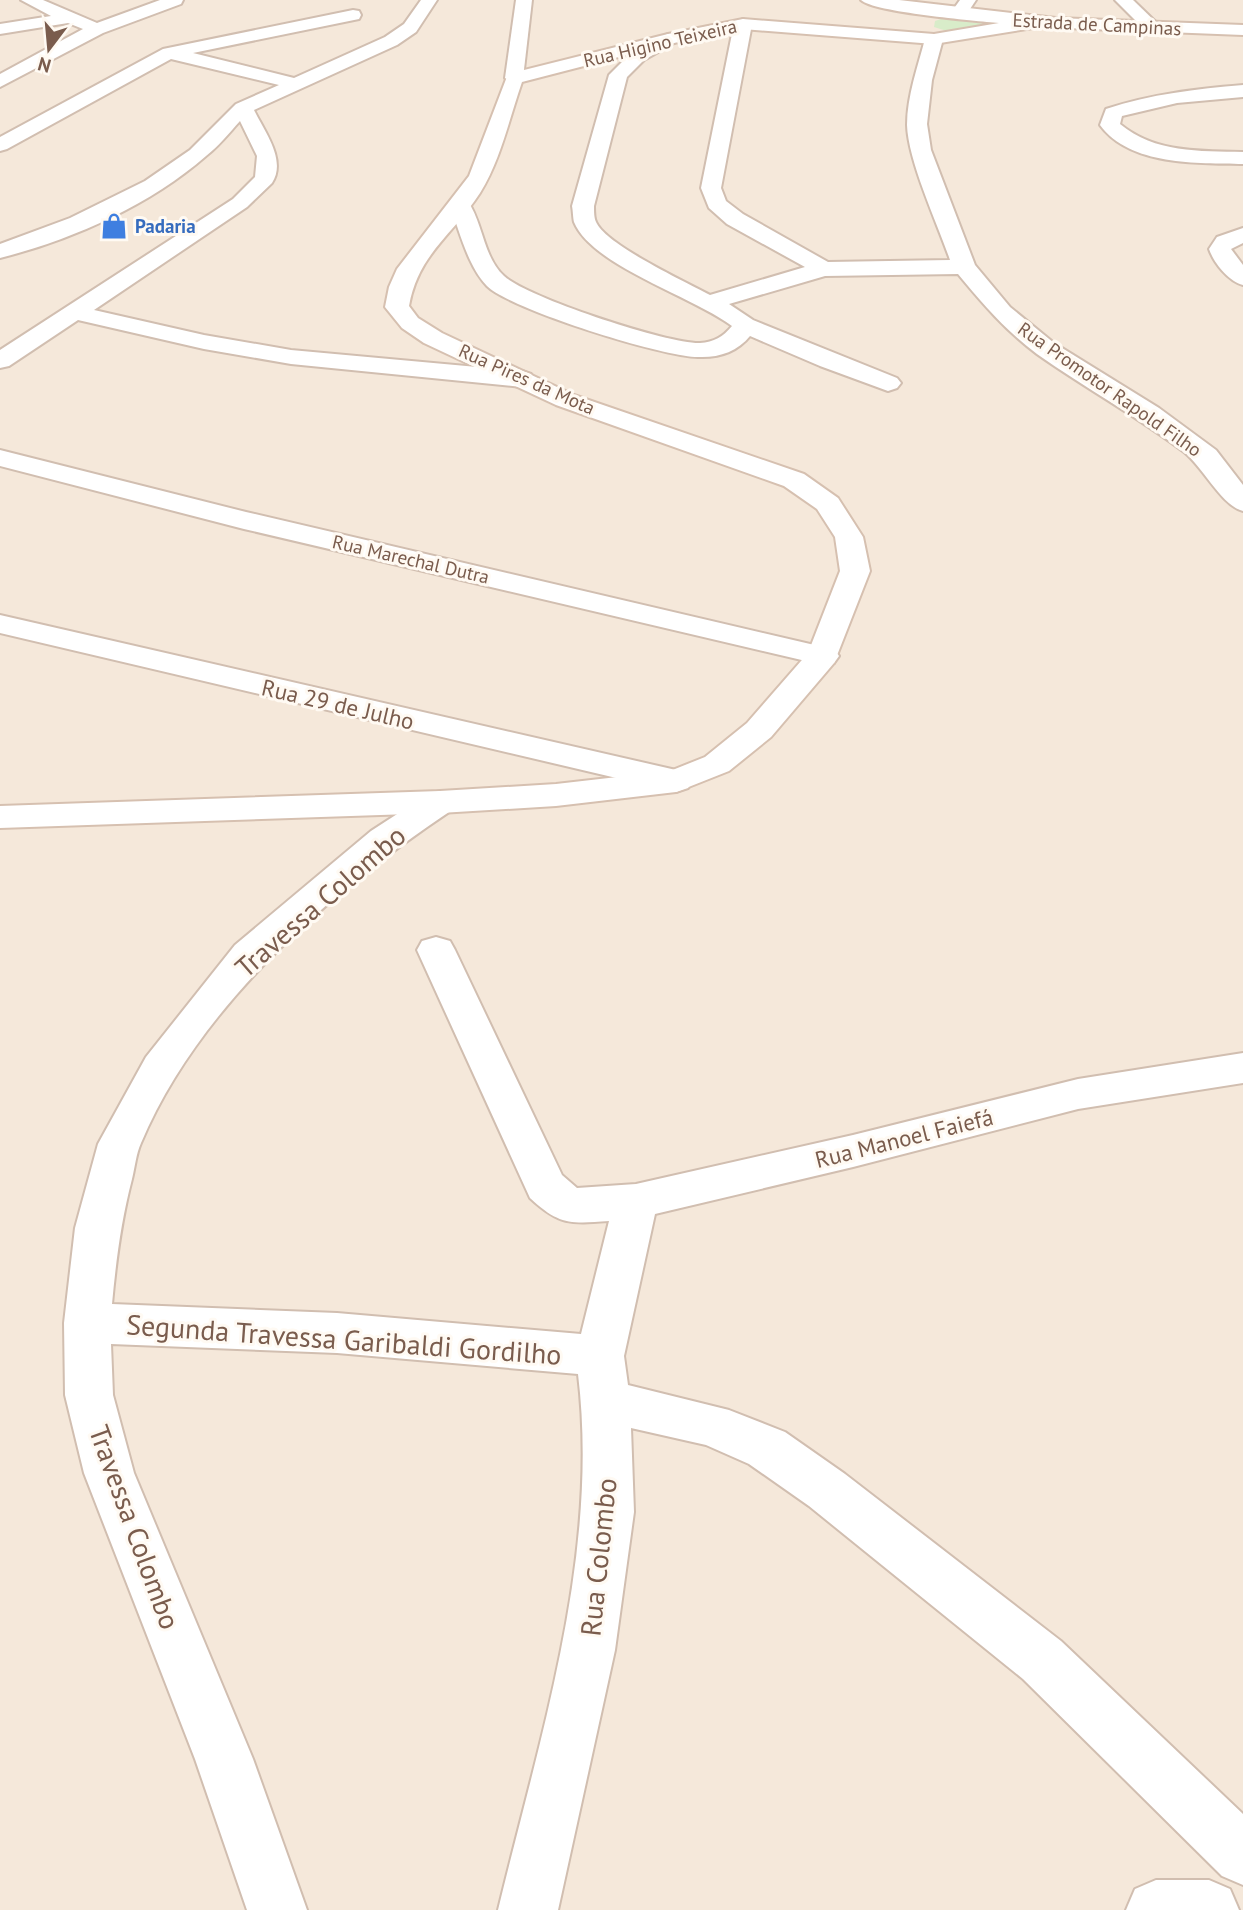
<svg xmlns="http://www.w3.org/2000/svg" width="1243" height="1910" font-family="'PT Sans',sans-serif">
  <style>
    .residential { fill: #f5e8da }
    .green { fill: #d8ecc9 }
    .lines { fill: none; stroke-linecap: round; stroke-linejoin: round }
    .street-casing { stroke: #d1beb0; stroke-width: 4 }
    .secondary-casing { stroke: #d6c0b0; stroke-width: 4 }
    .street { fill: #fff; fill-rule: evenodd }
    .secondary { fill: #fff; fill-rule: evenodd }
    .labels { text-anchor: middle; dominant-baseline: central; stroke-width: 6; stroke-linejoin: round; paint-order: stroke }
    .far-street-label { font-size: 19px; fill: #7a5c4d; stroke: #fffaf3 }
    .far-shop-label { font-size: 19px; font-weight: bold; fill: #366cbe; stroke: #fffaf3; text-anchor: start }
    .street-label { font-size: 23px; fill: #7a5c4d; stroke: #fffaf3 }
    .near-street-label { font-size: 28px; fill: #7a5c4d; stroke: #fffaf3 }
  </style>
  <rect width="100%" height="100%" fill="#fdf6ec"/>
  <!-- residential -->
  <rect class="residential" x="0" y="0" width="1243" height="1910"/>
  <!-- green -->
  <polygon class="green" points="941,19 988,24 995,25 950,32 934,27 935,21"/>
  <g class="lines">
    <!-- street casing -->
    <g class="street-casing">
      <g id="street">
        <polygon points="21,0 43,0 97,23 160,0 183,0 181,4 103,33 0,87 0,74 83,29 68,23 0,34 0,24 51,16"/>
        <path d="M421,0H437L416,32L397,45L254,110C264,131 287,160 272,183L247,207L94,310L204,335L291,350L522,371L531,374L535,379L531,384L522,387L291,364L204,349L78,320L9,366L0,368V350L233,199L255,177L257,156L240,121C229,133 219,146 206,156C150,205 72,240 0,258V244L70,218L145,181L190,150L236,104L279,85L171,59L7,149L0,151V137L163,49L353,10L359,11L361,15L359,19L193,53L294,78L385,37L404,24Z"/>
        <polygon points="516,0 532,0 523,78 514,83 505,78"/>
        <polygon points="960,0 976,0 964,18 952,18 950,14"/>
        <polygon points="1115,0 1133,0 1163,29 1154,34 1148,33"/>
        <path d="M743,19L752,24L721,188L726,201L743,214L828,262L950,260C938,225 908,161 907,125C907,96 918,66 925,39L934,34L940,35L943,39L932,80L927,124L931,150L975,265L1010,307L1054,343L1159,408L1216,450L1243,485V511C1222,506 1203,467 1184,452C1137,416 1085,388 1037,354C1006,331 982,303 958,274L825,276L729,304L753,320L897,378L901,383L897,388L888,391L820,366L750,336C737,352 718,358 698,357C663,357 510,309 487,286C467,265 460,231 449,204L453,200H467C483,222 483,257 504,276C526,297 668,344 700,343C714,342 723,337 732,326C694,297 592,266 574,222C573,218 573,211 572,206L609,75L632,52L668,34L674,35L677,39L674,43L644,60L627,77L594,206C594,211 594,218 596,222C606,245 686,282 710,295L805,267L727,224L709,208L701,188L734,24Z"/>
        <path d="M1243,85V97L1177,103L1122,116L1120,124C1155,153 1199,151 1243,152V164C1198,163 1130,166 1100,125L1106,109C1151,94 1196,89 1243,85Z"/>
        <path d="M1243,228V243L1231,249L1243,265V285C1228,281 1214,263 1209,249L1217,237Z"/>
        <polygon points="0,450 246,512 823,647 834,649 839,656 834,663 823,665 244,529 0,466"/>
        <polygon points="0,615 676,770 688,774 693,781 688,788 676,792 0,633"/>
        <path d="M440,791L452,794L457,802L452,810C332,890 198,1007 141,1143C136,1154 135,1167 132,1179C121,1221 116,1261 112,1304L337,1313L581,1334L609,1221C570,1224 559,1225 530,1198L417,950L422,941L436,937L450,941L455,950L562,1175L577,1188L636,1184L853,1135L1078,1079L1243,1053V1083L1078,1109L853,1167L655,1214L624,1356L628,1385L729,1410L785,1432L845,1474L1061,1641L1243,1814V1885L1222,1876L1023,1679L809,1506L749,1464L706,1445L631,1428L634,1512L615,1650L558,1910H498C540,1736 600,1555 578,1374L337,1353L111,1344L113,1395L134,1473L253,1759L307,1910H247L195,1759L84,1473L65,1395L64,1323L75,1228L98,1144L146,1057L235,945L371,831L428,794Z"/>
        <polygon points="1156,1880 1209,1880 1230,1889 1239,1910 1126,1910 1135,1889"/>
      </g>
    </g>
    <!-- secondary casing -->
    <g class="secondary-casing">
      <path id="secondary" d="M861,0H899L1056,18L1243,25V35L1039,27L934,44L743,29L669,44L522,82C509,119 501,159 480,193C453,235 418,254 409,306L418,318L442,333L574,395L804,474L838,498L863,537L870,571L834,663L771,737L729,771L676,792L556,806L440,813L0,828V806L440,791L556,784L670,771L705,757L747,723L808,653L840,571L835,537L817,509L784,486L556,405L424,343L402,328L385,307L389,287L397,269L469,176L508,74L668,34L743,19L934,34L999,23C976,21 873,12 861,0Z"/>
    </g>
    <!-- street -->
    <use href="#street" class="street"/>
    <!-- secondary -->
    <use href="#secondary" class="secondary"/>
  </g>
  <!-- icons -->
  <defs>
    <g id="shop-bare" transform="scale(2.1)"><path d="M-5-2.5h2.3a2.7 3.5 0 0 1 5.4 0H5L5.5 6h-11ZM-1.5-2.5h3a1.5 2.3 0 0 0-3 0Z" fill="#3f7fe0" stroke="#fffaf3" stroke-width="2.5" paint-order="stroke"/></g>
  </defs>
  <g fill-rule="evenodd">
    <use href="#shop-bare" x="114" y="226"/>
  </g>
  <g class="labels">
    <!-- far-street labels -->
    <g class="far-street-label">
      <text transform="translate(1097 24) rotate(3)">Estrada de Campinas</text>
      <text transform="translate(660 43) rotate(-13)">Rua Higino Teixeira</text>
      <text transform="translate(527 379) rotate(24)">Rua Pires da Mota</text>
      <text transform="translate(1110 389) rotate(35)">Rua Promotor Rapold Filho</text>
      <text transform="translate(411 559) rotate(13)">Rua Marechal Dutra</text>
    </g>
    <!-- far-shop labels -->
    <g class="far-shop-label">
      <text x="135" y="226">Padaria</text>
    </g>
    <!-- street labels -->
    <g class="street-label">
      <text transform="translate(338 704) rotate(13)">Rua 29 de Julho</text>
      <text transform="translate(904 1138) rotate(-14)">Rua Manoel Faiefá</text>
    </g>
    <!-- near-street labels -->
    <g class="near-street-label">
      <text transform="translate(320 901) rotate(-41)">Travessa Colombo</text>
      <text transform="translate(344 1339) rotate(4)">Segunda Travessa Garibaldi Gordilho</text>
      <text transform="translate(135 1527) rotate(70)">Travessa Colombo</text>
      <text transform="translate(598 1557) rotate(-84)">Rua Colombo</text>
    </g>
  </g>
  <!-- north arrow -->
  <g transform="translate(49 49) rotate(196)" stroke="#fffaf3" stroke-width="5" paint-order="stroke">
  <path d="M0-5L12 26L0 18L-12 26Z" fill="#7a5c4d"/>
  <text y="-10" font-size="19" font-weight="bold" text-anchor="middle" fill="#7a5c4d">N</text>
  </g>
</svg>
